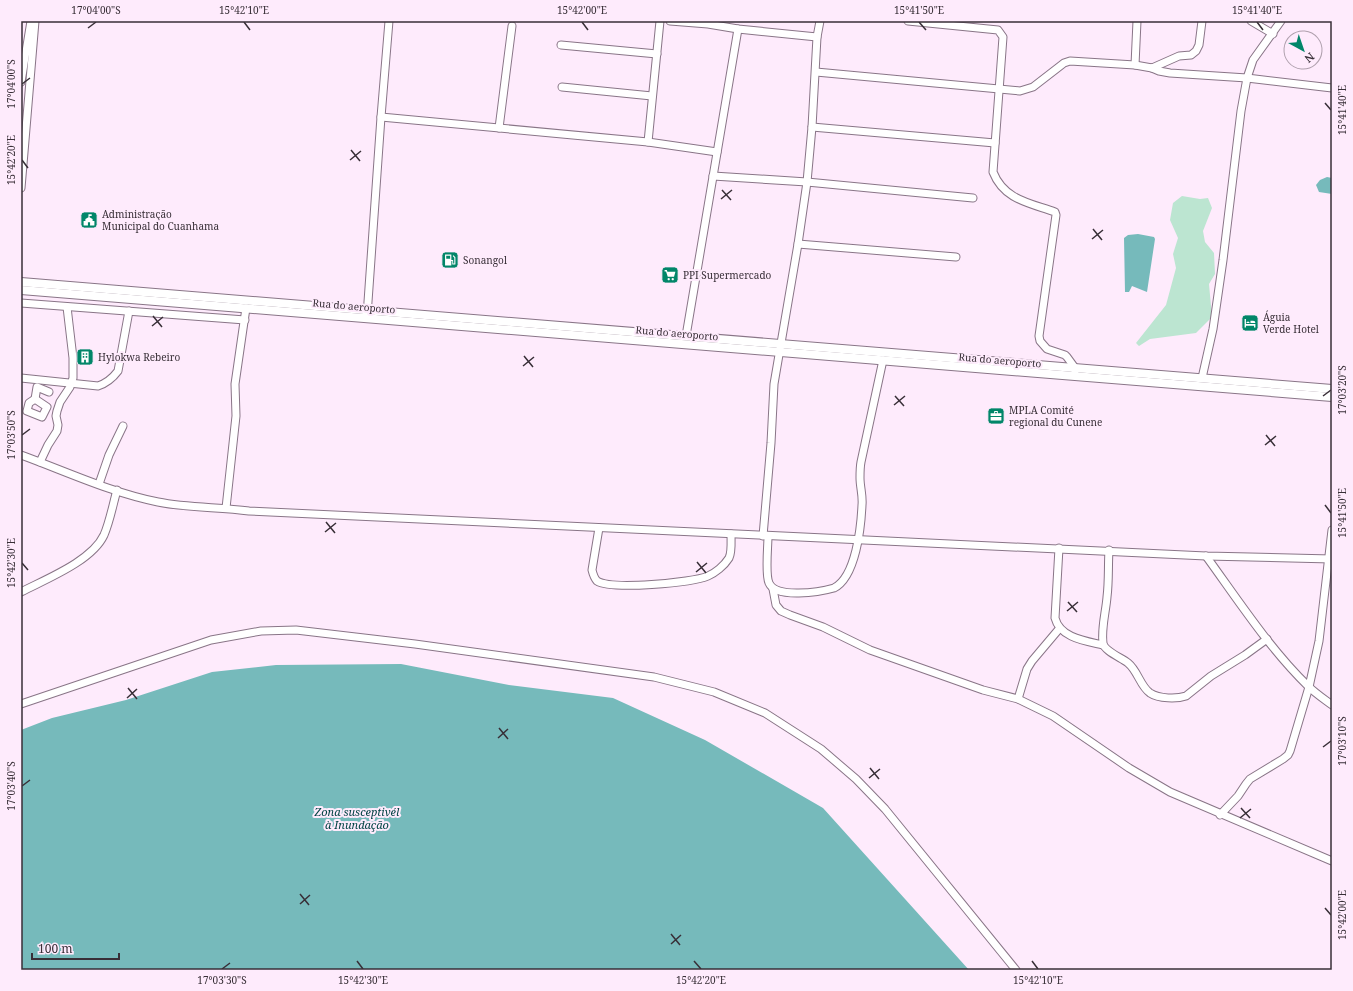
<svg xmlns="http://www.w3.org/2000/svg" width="1353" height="991" font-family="'Noto Serif',serif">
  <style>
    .green { fill: #bce5d1 }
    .water { fill: #76babb }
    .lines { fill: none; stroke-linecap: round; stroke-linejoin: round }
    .minor-casing { stroke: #897587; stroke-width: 9 }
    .major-casing { stroke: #897587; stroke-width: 10 }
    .minor { stroke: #fff; stroke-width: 7 }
    .major { stroke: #fff; stroke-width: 8 }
    .ticks { fill: none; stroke: #382f37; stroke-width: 1.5 }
    .labels { text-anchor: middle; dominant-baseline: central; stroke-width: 4; stroke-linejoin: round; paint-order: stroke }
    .poi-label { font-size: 10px; fill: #382f37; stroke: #feebfc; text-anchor: start }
    .street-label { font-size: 10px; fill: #382f37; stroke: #feebfc }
    .water-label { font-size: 11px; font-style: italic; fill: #004243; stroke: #feebfc }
    .neatline { fill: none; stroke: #382f37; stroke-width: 1.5 }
    .ticks-label { font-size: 10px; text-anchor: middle; fill: #382f37 }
  </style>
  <rect width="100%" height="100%" fill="#feebfc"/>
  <!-- green -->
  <polygon class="green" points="1182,196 1200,199 1208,198 1212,208 1203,231 1205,242 1214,253 1215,274 1209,284 1212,317 1196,333 1150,339 1139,346 1136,343 1166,305 1176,268 1173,254 1178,238 1170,220 1173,203"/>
  <!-- water -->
  <g class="water">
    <polygon points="1327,177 1332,178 1332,194 1319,192 1316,185 1320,180"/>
    <polygon points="1138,234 1154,237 1155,239 1147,292 1132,286 1129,292 1125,292 1124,238 1128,235"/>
    <polygon points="401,664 509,685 613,698 705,740 823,808 969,970 21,970 21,730 52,718 126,700 212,672 276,665"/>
  </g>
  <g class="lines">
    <!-- minor casing -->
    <g class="minor-casing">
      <g id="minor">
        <polyline points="670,21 708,24 738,29 817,37"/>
        <path d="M908,21L998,30L1003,37L993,172C1004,200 1030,203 1055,212L1056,215L1039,336L1040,341L1047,349L1065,355L1067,357L1075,368V371"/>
        <polyline points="1251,21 1273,34"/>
        <polyline points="561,45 657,54"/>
        <polyline points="1135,65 1137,21"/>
        <polyline points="1152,68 1159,71 1170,73 1247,78 1332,88"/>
        <polyline points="816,72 1020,91 1033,87 1064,63 1070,61 1135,65 1152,68 1179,56 1191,55 1196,51 1199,45 1202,21"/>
        <polyline points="21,82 31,21"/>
        <polyline points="562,87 652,96"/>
        <polyline points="381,117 648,142 717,152"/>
        <polyline points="812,127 995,143"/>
        <polyline points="499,128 512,26"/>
        <polyline points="648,142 660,21"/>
        <polyline points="713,176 807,182 973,198"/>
        <polyline points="21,188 35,21"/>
        <polyline points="798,244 956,257"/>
        <polyline points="21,303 245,320"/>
        <polyline points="367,316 381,117 389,21"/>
        <polyline points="686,336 738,29"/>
        <path d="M21,378L98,386C107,383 112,379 118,371L129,311"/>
        <polyline points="1202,378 1213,329 1223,260 1241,111 1247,78 1253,60 1281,21"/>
        <polygon points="35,399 47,407 42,417 27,411 29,403"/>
        <polyline points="35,399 37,387 49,392"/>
        <path d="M21,455C65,471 112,493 158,502C188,508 219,507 249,511L1206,556L1332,559"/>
        <polyline points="40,462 48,445 57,431 58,425 56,416 57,411 60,402 70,387 73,378 73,358 67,307"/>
        <polyline points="99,484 109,455 123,426"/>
        <polyline points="226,508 236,416 235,384 246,308"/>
        <path d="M599,528L592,570C593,574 594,578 597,581C611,590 692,583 708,576C715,573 724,566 729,558C732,552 731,542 731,534"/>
        <polyline points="763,536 771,443 774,384 798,244 807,182 812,127 817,37 820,21"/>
        <path d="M768,536C768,547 765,574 769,583C776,599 820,592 834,588C856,577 861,527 862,505C863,496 860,487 860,478C860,472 860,467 861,462L883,360"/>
        <path d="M1059,548L1055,618C1060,638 1086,641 1103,645"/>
        <path d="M1109,550C1108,566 1109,581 1107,597C1106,611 1101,628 1103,643C1104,651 1122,658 1128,663C1138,671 1140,686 1150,693C1159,699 1177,699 1186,696L1211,676L1245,655L1267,639"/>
        <path d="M1206,556C1238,600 1269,648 1308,686C1315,693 1324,699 1332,705"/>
        <polyline points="773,589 776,605 781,611 790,615 823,627 870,650 983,690 1018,699 1053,716 1129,768 1170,792 1332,861"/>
        <path d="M21,592C46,579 92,561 104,535C110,521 113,504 117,490"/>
        <polyline points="1018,699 1027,669 1032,661 1059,629"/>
        <polyline points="21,704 211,640 261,631 296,630 415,644 654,677 714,692 765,713 821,749 856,779 885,809 1016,970"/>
        <polyline points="1220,815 1238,796 1246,784 1250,779 1283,759 1288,755 1290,751 1309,687 1319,641 1332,530"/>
      </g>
    </g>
    <!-- major casing -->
    <g class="major-casing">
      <g id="major">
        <polyline points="21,282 1332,389"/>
        <polyline points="21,290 1332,397"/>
      </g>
    </g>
    <!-- minor -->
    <use href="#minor" class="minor"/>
    <!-- major -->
    <use href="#major" class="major"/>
  </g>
  <!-- ticks -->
  <path class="ticks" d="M244,22L250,30M582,22L588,30M919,22L926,30M1257,22L1263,30M88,28L96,22M22,84L30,78M1325,103L1331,110M351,150L360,161M22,160L28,168M350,160L361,151M722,190L731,200M721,199L732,190M1093,229L1102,240M1092,239L1103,230M153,316L162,327M152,326L163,317M524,356L533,367M523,366L534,357M895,396L904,406M1323,396L1331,390M894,405L905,396M22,435L30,429M1266,435L1275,446M1265,445L1276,436M1325,505L1331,513M326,522L335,533M325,532L336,523M697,562L706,573M22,563L28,570M696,572L707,563M1068,602L1077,612M1067,611L1078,602M128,688L137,699M127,698L137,689M499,728L508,739M498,738L508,729M1323,747L1331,741M870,768L879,779M869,778L880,769M22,786L30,780M1241,808L1250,818M1240,818L1251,809M300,894L309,905M300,904L310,895M1325,908L1331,915M671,934L680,945M671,944L681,935M357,961L363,969M694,961L701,969M1032,961L1038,969M222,969L230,963"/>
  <!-- icons -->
  <defs>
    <g id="civic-square" transform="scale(0.9)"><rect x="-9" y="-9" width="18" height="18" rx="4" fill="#018669" stroke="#feebfc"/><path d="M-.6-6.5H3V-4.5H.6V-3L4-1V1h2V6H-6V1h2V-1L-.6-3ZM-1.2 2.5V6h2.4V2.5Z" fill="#fff"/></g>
    <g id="fuel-square" transform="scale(0.9)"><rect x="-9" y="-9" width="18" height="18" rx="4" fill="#018669" stroke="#feebfc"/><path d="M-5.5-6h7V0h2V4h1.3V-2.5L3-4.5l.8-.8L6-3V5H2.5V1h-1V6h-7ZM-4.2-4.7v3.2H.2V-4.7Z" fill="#fff"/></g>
    <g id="supermarket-square" transform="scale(0.9)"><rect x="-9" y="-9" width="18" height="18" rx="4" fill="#018669" stroke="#feebfc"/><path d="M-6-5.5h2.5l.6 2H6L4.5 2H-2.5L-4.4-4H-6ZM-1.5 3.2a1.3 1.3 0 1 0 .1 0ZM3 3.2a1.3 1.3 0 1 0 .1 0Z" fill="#fff"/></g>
    <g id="hotel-square" transform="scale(0.9)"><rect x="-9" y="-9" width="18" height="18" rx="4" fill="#018669" stroke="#feebfc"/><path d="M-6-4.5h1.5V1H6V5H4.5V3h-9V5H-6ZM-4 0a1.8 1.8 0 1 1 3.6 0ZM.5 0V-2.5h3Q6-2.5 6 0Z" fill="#fff"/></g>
    <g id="building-square" transform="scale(0.9)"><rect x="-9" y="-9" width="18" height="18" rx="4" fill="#018669" stroke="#feebfc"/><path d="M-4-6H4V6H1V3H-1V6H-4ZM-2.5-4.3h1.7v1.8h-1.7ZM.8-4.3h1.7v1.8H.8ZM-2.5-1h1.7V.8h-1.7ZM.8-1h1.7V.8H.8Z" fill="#fff"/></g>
    <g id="office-square" transform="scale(0.9)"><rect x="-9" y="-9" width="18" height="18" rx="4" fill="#018669" stroke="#feebfc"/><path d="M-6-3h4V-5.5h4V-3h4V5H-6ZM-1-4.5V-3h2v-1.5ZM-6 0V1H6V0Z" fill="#fff"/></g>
  </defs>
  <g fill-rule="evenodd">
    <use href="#civic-square" x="89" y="220"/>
    <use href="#fuel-square" x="450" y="260"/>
    <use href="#supermarket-square" x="670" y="275"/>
    <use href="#hotel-square" x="1250" y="323"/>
    <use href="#building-square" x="85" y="357"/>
    <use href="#office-square" x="996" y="416"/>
  </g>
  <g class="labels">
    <!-- poi labels -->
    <g class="poi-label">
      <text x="102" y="214">Administração<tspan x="102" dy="12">Municipal do Cuanhama</tspan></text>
      <text x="463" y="260">Sonangol</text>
      <text x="683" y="275">PPI Supermercado</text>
      <text x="1263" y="317">Águia<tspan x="1263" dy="12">Verde Hotel</tspan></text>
      <text x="98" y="357">Hylokwa Rebeiro</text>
      <text x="1009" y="410">MPLA Comité<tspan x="1009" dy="12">regional du Cunene</tspan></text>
    </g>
    <!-- street labels -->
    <g class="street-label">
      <text transform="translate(354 306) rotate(5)">Rua do aeroporto</text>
      <text transform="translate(677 333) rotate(5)">Rua do aeroporto</text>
      <text transform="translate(1000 360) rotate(5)">Rua do aeroporto</text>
    </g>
    <!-- water labels -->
    <g class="water-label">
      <text x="357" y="811">Zona susceptivél<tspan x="357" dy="13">à Inundação</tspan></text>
    </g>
  </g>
  <!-- border -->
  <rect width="1353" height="991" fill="none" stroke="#feebfc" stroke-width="44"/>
  <!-- north arrow -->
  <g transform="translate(1303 50) rotate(140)"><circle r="19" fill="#feebfc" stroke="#afa0ad"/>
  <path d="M0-3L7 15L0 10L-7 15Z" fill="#018669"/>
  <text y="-6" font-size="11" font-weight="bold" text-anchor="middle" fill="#382f37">N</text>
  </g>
  <!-- scale -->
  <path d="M32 953v6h87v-6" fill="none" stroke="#382f37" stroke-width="2"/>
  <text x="38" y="953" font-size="12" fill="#382f37" stroke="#feebfc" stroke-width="3" paint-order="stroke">100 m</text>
  <rect x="22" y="22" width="1309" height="947" class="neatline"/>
  <g class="ticks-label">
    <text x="96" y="14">17°04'00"S</text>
    <text x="244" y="14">15°42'10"E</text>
    <text x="582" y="14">15°42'00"E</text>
    <text x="919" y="14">15°41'50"E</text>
    <text x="1257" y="14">15°41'40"E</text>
    <text transform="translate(11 84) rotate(-90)" y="4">17°04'00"S</text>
    <text transform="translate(1342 110) rotate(-90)" y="4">15°41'40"E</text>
    <text transform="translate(11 160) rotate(-90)" y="4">15°42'20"E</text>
    <text transform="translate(1342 390) rotate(-90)" y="4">17°03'20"S</text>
    <text transform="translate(11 435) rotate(-90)" y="4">17°03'50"S</text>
    <text transform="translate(1342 513) rotate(-90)" y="4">15°41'50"E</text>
    <text transform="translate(11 563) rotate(-90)" y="4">15°42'30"E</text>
    <text transform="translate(1342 741) rotate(-90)" y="4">17°03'10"S</text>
    <text transform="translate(11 786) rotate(-90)" y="4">17°03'40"S</text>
    <text transform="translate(1342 915) rotate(-90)" y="4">15°42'00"E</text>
    <text x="222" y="984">17°03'30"S</text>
    <text x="363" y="984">15°42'30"E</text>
    <text x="701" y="984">15°42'20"E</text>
    <text x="1038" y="984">15°42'10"E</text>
  </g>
</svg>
